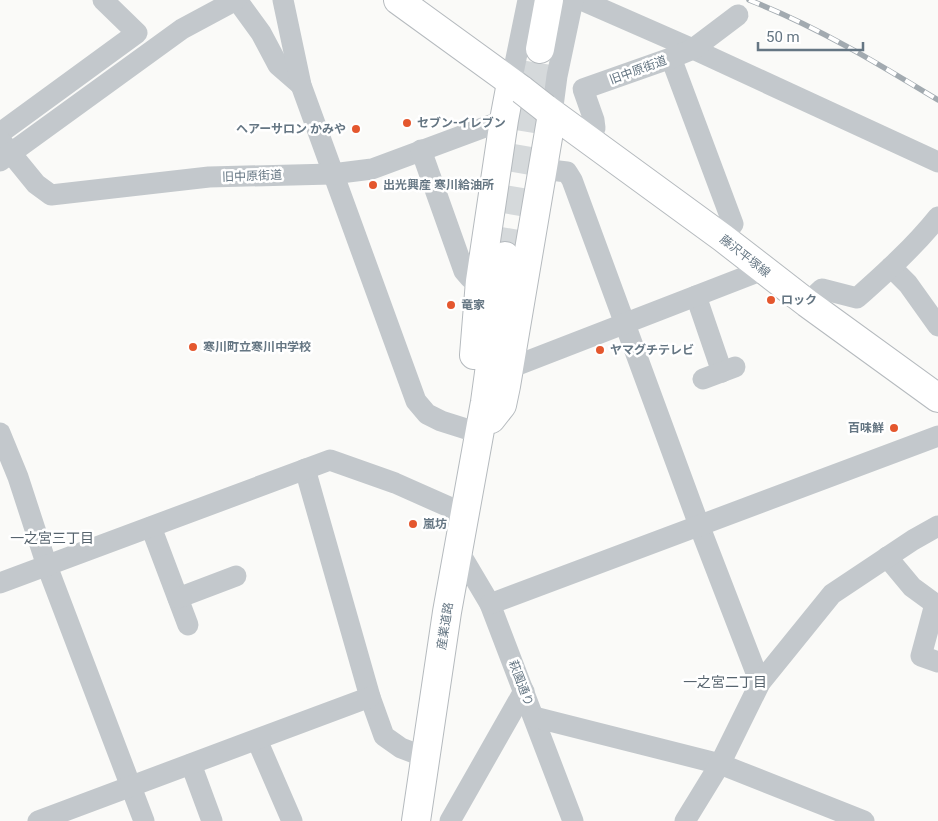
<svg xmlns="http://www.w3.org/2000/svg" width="938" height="821" font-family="Roboto,'Noto Sans JP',sans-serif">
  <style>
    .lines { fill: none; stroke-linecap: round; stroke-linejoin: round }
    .major-tunnel { stroke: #d5d9db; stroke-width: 28; stroke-dasharray: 28 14; stroke-linecap: butt }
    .major-casing { stroke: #b5babe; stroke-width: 30 }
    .minor { stroke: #c3c8cc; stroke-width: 21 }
    .major { stroke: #fff; stroke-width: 28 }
    .rail-casing { stroke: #a2aab0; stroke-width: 5.5 }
    .rail { stroke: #fff; stroke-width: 4; stroke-dasharray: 11; stroke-linecap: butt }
    .major-bridge-casing { stroke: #b5babe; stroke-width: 30; stroke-linecap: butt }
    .major-bridge { stroke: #fff; stroke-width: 28 }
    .poi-dot { fill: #e4572e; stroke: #fff; stroke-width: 2 }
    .labels { text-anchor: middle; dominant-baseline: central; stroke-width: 5; stroke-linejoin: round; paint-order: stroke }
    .street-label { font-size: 12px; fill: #657683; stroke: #fff }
    .poi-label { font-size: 12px; font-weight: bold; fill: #657683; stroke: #fff; text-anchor: start }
    .neighbourhood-label { font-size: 14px; fill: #57646e; stroke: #fff }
  </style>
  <rect width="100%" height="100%" fill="#fafaf8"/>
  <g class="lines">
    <!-- major-tunnel -->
    <polyline class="major-tunnel" points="505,256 540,49"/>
    <!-- major casing -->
    <g class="major-casing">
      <g id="major">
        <polyline points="398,0 522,90"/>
        <polyline points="540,49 549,0"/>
        <polyline points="545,108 723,238 807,303 938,398"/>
        <polyline points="474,355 480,281 504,120 511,83"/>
        <polyline points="491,419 502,405 506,386 552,114"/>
        <polyline points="416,821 447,612 485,402 505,256"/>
      </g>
    </g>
    <!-- minor -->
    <g class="minor">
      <polyline points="237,0 261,33 278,65 301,85"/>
      <polyline points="283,0 301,85 416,401 427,414 441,421 479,433"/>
      <polyline points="581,0 693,49 938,162"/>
      <polyline points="671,58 733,224 723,238"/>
      <polyline points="511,83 528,0"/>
      <polyline points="552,114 557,76 573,0"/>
      <polyline points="0,133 137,33 103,0"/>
      <polyline points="0,140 36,184 51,195 209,177 332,174 372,169 504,120"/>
      <polyline points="589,140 595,128 594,120 583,89 671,58 693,49 738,15"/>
      <polyline points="421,150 464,271 470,278 480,281"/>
      <polyline points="0,161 182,29 236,0"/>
      <polyline points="542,169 567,172 572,180 699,525 760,683"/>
      <polyline points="891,267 908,284 938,326"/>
      <polyline points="696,296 722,372"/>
      <path d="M807,303L822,289L857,298C885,273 914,247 938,217"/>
      <polyline points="510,368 763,270"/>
      <polyline points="703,379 735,367"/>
      <polyline points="0,433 18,477 47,566 144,821"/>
      <polyline points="305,469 370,697 384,736 401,748 425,757"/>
      <polyline points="151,527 188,625"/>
      <polyline points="458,550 490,604 573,821"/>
      <polyline points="887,557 912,587 938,606"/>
      <polyline points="0,583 330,460 395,483 465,514"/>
      <polyline points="178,598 236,576"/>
      <polyline points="490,604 938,436"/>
      <polyline points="935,604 921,656 938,662"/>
      <polyline points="534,717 720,764 864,821"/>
      <polyline points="257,740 292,821"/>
      <polyline points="191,764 212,821"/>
      <polyline points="38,821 370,697"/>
      <polyline points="450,821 524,691"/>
      <polyline points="685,821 720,764 760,683 832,594 913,540 938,526"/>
    </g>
    <!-- major -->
    <use href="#major" class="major"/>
    <!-- rail casing -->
    <g class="rail-casing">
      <path id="rail" d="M749,0C816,26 877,63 938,100"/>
    </g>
    <!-- rail -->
    <use href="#rail" class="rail"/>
    <!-- major-bridge casing -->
    <g class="major-bridge-casing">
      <polyline id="major-bridge" points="522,90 545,108"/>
    </g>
    <!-- major-bridge -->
    <use href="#major-bridge" class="major-bridge"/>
  </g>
  <!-- markers -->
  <g class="poi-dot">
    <circle cx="407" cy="123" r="5"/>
    <circle cx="356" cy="129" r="5"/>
    <circle cx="373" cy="185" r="5"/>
    <circle cx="771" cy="300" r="5"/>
    <circle cx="451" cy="305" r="5"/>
    <circle cx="193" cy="347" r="5"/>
    <circle cx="600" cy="350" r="5"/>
    <circle cx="894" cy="428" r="5"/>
    <circle cx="413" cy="524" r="5"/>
  </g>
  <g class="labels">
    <!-- street labels -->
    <g class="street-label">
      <text transform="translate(638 70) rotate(-20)">旧中原街道</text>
      <text transform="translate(252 176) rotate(-2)">旧中原街道</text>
      <text transform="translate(745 256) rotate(38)">藤沢平塚線</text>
      <text transform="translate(445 626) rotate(-81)">産業道路</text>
      <text transform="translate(521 683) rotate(69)">萩園通り</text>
    </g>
    <!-- poi labels -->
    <g class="poi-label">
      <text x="417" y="123">セブン-イレブン</text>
      <text x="346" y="129" text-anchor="end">ヘアーサロン かみや</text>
      <text x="383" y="185">出光興産 寒川給油所</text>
      <text x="781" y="300">ロック</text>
      <text x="461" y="305">竜家</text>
      <text x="203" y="347">寒川町立寒川中学校</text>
      <text x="610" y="350">ヤマグチテレビ</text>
      <text x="884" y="428" text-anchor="end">百味鮮</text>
      <text x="423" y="524">嵐坊</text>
    </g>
    <!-- neighbourhood labels -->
    <g class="neighbourhood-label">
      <text x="52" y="538">一之宮三丁目</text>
      <text x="725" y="682">一之宮二丁目</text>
    </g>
  </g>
  <!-- scale -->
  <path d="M758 42v8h105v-8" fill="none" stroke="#657683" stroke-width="2.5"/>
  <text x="766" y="42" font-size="15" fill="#657683" stroke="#ffffff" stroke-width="4" paint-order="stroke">50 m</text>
</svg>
